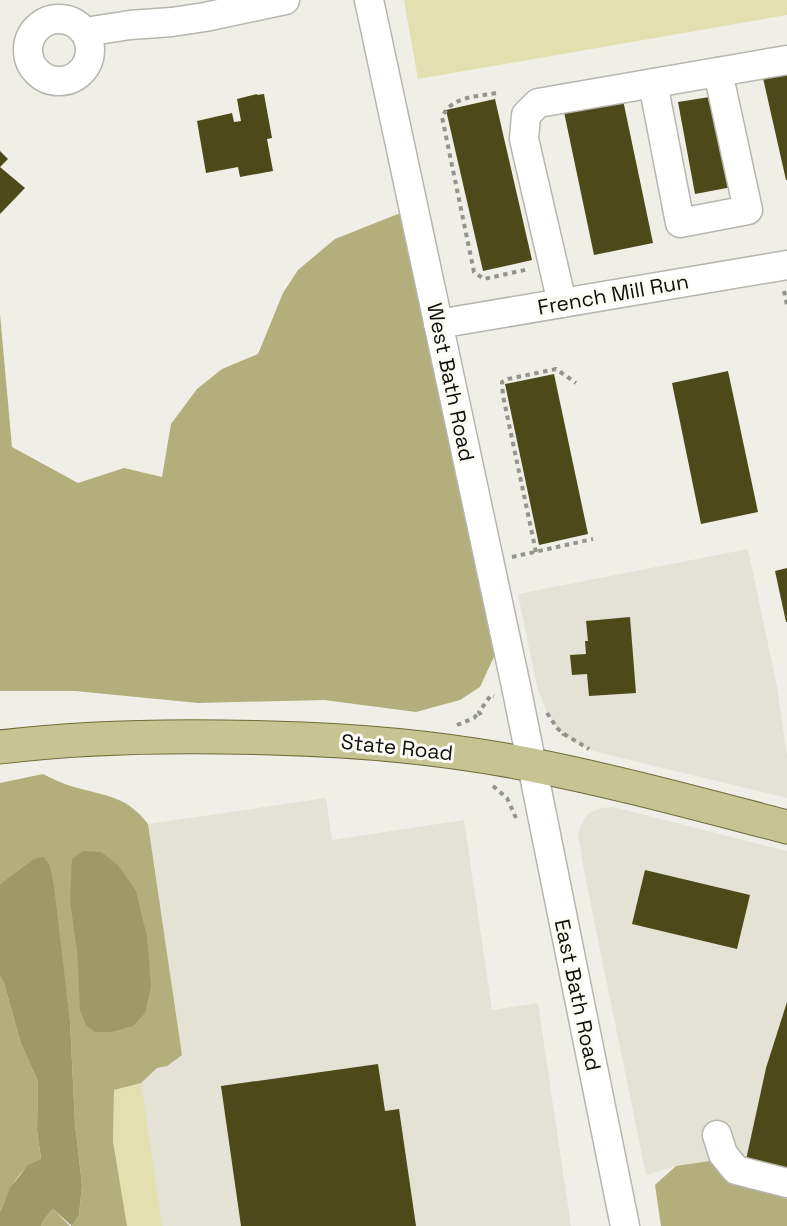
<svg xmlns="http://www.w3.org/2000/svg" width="787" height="1226" font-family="'Space Grotesk',sans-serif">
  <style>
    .built { fill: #e3e2d4 }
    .green { fill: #e2e0ae }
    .forest { fill: #b2af7c }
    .water { fill: #9d9a68 }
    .building { fill: #4d4a19 }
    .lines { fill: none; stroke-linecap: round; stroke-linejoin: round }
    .minor-casing { stroke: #b6b6af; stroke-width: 31 }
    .major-casing { stroke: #6e6b35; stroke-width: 35 }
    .path { stroke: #94948f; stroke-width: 4; stroke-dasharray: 4.5 4.5; stroke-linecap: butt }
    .minor { stroke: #fff; stroke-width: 28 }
    .major { stroke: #c7c493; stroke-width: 33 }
    .labels { text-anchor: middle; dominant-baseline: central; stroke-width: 6; stroke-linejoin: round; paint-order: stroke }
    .street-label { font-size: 21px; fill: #0f0f0d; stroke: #fcfcf5 }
  </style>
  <rect width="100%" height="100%" fill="#efefe7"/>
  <!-- built -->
  <g class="built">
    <polygon points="748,549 777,687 787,756 787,798 593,751 576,743 557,728 547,712 537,687 518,594"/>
    <polygon points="326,798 332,840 464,820 492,1010 538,1003 571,1226 162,1226 137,1062 182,1055 148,824"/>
    <polygon points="613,807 787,851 787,1199 676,1166 646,1175 584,871 578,833 585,817 591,812 601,808"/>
  </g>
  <!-- green -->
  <g class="green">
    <polygon points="404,0 787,0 787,15 418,79"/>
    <polygon points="141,1083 162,1226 127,1226 113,1141 114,1090"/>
  </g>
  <!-- forest -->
  <g class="forest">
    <polygon points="413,208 504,635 480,687 460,700 416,712 324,700 198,703 75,691 0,691 0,314 12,447 78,483 124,468 162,477 171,424 197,389 222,369 258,354 283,293 298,270 335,239"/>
    <path d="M43,774C53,779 63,784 74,787C106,796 127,796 148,824L182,1055L167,1066L157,1068L141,1083L114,1090L113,1141L127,1226H72L79,1215L82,1185L75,1123L70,1020L50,866L33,859L0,884V783Z"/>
    <path d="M0,976L4,983L21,1044L38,1081L37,1130L41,1159C17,1170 10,1188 0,1212Z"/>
    <polygon points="710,1161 730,1180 787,1199 787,1226 661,1226 655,1185 676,1166"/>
    <polygon points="53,1209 70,1226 41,1226 45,1218"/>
  </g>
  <!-- water -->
  <g class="water">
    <polygon points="83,851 101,852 118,865 136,891 147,937 151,986 145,1013 133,1026 111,1032 95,1032 86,1025 80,1010 77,950 70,901 72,859"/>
    <polygon points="44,857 50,866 54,887 70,1020 75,1123 82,1185 79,1215 72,1226 53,1209 45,1218 41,1226 0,1226 0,1212 10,1188 28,1165 41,1159 37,1130 38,1081 21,1044 4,983 0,976 0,884 33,859"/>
  </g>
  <!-- building -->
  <g class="building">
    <polygon points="787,73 787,180 786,180 763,78"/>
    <polygon points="257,94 257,95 264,94 272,138 267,139 273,171 240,177 238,167 206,173 197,121 232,113 234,122 241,121 237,99"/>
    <polygon points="716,96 732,187 695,194 678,102"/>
    <polygon points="495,99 532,260 483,271 446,110"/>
    <polygon points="623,100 653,243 594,255 564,112"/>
    <polygon points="0,151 8,159 0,167"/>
    <polygon points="0,167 25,188 0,214"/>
    <polygon points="728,371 758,512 701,524 672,383"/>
    <polygon points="554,374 588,534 539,545 505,384"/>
    <polygon points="787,568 787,622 786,622 775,571"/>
    <polygon points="630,617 636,693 589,696 587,674 572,675 570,655 586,654 585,641 588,641 586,621"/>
    <polygon points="645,870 750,895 737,949 632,924"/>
    <polygon points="787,1002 787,1168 746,1160 766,1068"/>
    <polygon points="378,1064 385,1111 399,1109 416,1226 241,1226 221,1086"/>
  </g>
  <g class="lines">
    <!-- minor casing -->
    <g class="minor-casing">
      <g id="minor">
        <polyline points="369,0 517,691 625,1226"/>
        <circle cx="59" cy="50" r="31"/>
        <polyline points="85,32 130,25 172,22 205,17 285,0"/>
        <polyline points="653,83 680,223 748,210 718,72"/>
        <polyline points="562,303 524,139 526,115 538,103 787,60"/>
        <polyline points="438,324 787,265"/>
        <polyline points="717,1135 723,1154 736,1170 787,1183"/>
      </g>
    </g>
    <!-- major casing -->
    <g class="major-casing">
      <path id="major" d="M0,747C90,736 180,735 271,738C358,740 446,748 532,765C618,782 702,805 787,827"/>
    </g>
    <!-- path -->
    <g class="path">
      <path d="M496,93C475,97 452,96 442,117L474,272L484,279L529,269"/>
      <polyline points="784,291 787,305"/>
      <polyline points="536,552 503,396 502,382 508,379 556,369 576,383"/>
      <polyline points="512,557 593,539"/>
      <polyline points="547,713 557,728 564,734 563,736"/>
      <polyline points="481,715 479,712 491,695 494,696"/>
      <polyline points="457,725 474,718 479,712"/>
      <polyline points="564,734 589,749"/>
      <polyline points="493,786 507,798 516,818"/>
    </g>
    <!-- minor -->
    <use href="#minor" class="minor"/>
    <!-- major -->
    <use href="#major" class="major"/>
  </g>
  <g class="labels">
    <!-- street labels -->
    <g class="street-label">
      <text transform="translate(613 294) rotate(-10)">French Mill Run</text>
      <text transform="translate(451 382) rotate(78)">West Bath Road</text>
      <text transform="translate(397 747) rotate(6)">State Road</text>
      <text transform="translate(578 995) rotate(78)">East Bath Road</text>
    </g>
  </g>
</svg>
